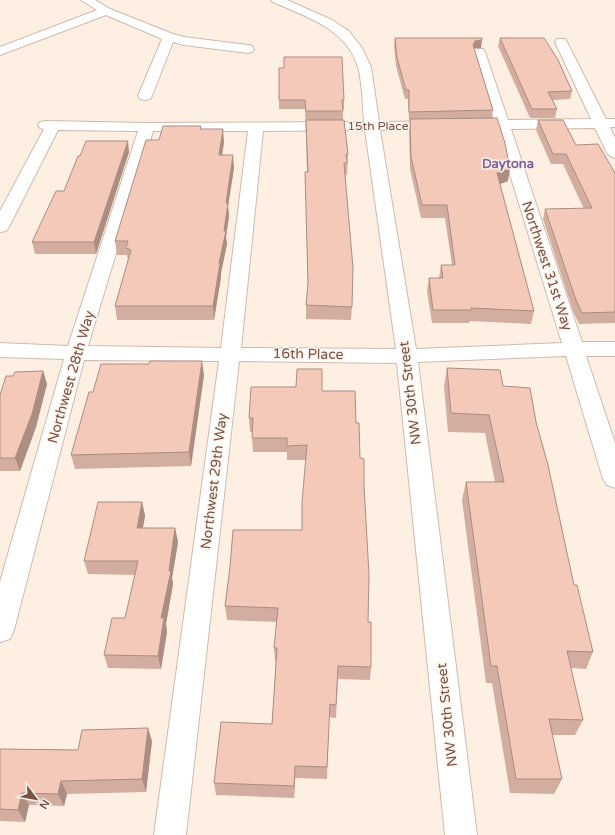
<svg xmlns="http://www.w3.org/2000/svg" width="615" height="835" font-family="'Varela Round',sans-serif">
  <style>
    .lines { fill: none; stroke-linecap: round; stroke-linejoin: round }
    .street-casing { stroke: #d1b8ac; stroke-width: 2 }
    .street { fill: #fff; fill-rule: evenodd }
    .wall { fill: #d2ada0 }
    .shaded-wall { fill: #ab8d82 }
    .building { fill: #f4c9ba; stroke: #ab8d82 }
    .labels { text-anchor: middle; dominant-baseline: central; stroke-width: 3; stroke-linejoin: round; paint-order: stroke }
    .far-street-label { font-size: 12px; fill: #765248; stroke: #fff4ea }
    .far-neighbourhood-label { font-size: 13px; font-weight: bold; fill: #80639a; stroke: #fff4ea }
    .street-label { font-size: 14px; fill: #765248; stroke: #fff4ea }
  </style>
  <rect width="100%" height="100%" fill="#fdf0e3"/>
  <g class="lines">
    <!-- street casing -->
    <g class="street-casing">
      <g id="street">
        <polygon points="81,0 95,0 110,9 173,34 184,37 248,45 252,46 254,49 252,52 248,53 184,45 173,42 152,96 150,99 145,100 140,99 138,96 162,39 106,15 0,55 0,47 97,10"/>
        <path d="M271,0H287L332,20L349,31L362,48L371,67L379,122L494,120L473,52L475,49H483L485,52L508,120L591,119L555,42L557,39H565L567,42L606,119H615V127H610L615,138V158L610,156L607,153L595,128L511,129L582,342H615V356H586L615,443V488L607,485L603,479L566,356L418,362L477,835H445L397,363L239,361L186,835H154L219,361L84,360L14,630L10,639L0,642V582L64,359L0,357V343L68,346L138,131L58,130L9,227L6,231L0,232V211L44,129L40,128L38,125L40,122L45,121L147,123L364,122C363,107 362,80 358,67C346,28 306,17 273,2ZM496,129L562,343L416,349L380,130ZM365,130L396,349L241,348L263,131ZM153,131H248L221,348L88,346Z"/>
      </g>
    </g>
    <!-- street -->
    <use href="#street" class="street"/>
  </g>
  <!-- wall -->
  <g class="wall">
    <polygon points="395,38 481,48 474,48 493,110 492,118 508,181 500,184 534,311 531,324 470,321 469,323 432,323 427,291 429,278 439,278 441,265 452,265 445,218 421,218 410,169 409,131 410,120 409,120 408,99 405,99 396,66 394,45"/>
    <polygon points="500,38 572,91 570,99 552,100 557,109 555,118 530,118 498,46"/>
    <polygon points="279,68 344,100 344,109 343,109 343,120 348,154 347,175 345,175 352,307 351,320 306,319 306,305 308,286 305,172 307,172 305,109 279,109"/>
    <polygon points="538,120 576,145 615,173 615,323 579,324 573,311 543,219 545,209 584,209 563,164 551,164 536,130"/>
    <polygon points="201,126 201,129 224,142 222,155 234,168 228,206 229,216 226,237 227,244 221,273 221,277 214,320 117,320 115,306 128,260 127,255 117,255 115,241 159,140"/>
    <polygon points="129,152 96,254 35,254 32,242 64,191 80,156"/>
    <polygon points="447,368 503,386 536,422 574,585 593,652 586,669 571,668 583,720 575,735 552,735 562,779 554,794 510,793 492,683 486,683 462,500 466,482 495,482 485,433 448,432 444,386"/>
    <polygon points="43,371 47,384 36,427 20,471 0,471 0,395 13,376"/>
    <polygon points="204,375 191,466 75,469 71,455 93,392"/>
    <polygon points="322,391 356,423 360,458 364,485 368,622 371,667 370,680 338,679 336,718 329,717 327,779 295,778 294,798 216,795 214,783 272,724 276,661 275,661 274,648 277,622 227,620 225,606 302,530 306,460 287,460 287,452 253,452 252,438 252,432 250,432 249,418"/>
    <polygon points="142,502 145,516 143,528 175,528 178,542 172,578 173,584 166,624 167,632 161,669 108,668 104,655 125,618 135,575 88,574 84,561"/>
    <polygon points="152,741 146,792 67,794 64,806 29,805 25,822 0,821 0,749 78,750"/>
  </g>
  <!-- shaded-wall -->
  <g class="shaded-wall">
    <polygon points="482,40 481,48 474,48 473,45 475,41"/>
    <polygon points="223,129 224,142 220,168 219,155"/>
    <polygon points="128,141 129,152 96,254 94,242"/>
    <polygon points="233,155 234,168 228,206 229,216 226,237 227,244 221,273 221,277 214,320 213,306 219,263 224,231 226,203"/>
    <polygon points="510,169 508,181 495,186 497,173"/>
    <polygon points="202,361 204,375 191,466 189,452"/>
    <polygon points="43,371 47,384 36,427 20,471 15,458"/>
    <polygon points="142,502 145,516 140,542 137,528"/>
    <polygon points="175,528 178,542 172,578 173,584 166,624 167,632 161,669 158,656 161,618"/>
    <polygon points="148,728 152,741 146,792 142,779"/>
    <polygon points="295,766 295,778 294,798 294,786"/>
    <polygon points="61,781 67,794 64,806 58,794"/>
    <polygon points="22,793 29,805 25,822 18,810"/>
  </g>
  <!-- building -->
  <g class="building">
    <polygon points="395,38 482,38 482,40 475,41 473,45 493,110 409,112 409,90 406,90 397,58"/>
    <polygon points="500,38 544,38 558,60 572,91 548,92 557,109 532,109"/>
    <polygon points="284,57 342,57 344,100 342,100 343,111 306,111 305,100 279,100 279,68 284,68"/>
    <polygon points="497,118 505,143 510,169 497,173 534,311 471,308 472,310 433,310 429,278 443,278 441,265 455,265 447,205 422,205 411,157 410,119"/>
    <polygon points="306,120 344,120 348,154 346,154 347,163 344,163 353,268 352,307 306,305 308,283 305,172 308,172"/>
    <polygon points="538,120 563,120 576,145 598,144 615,173 615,312 582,313 576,300 545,209 592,208 566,154 553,154"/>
    <polygon points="163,126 201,126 200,129 223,129 219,155 233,155 226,203 228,203 224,231 226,231 219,263 220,263 213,306 115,306 131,250 126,248 128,241 115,241 146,140 159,140"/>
    <polygon points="86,141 128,141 94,242 32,242 56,191 64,191 78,156 80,156"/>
    <polygon points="150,361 202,361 189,452 71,455 89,392 93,392 101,364 149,364"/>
    <polygon points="447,368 500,370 503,386 530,388 536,422 548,465 574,585 577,585 593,652 567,651 583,720 549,719 562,779 516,779 497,666 491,666 466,482 504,482 489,415 451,413"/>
    <polygon points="297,369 322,369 322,391 355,391 356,423 359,423 360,458 364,459 364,485 369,575 368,622 371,622 371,667 338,666 336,705 330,704 327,767 295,766 294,786 214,783 221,722 272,724 277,648 274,648 278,608 225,606 230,567 233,530 302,530 302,502 307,445 287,446 287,438 252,438 253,418 249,418 251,387 296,387"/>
    <polygon points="43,371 32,414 15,458 0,458 0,395 6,376 13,376 15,372"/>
    <polygon points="98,502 142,502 137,528 175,528 169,571 171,571 161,618 164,618 158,656 104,655 112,618 125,618 138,561 84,561"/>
    <polygon points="148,728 142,779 61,781 58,794 22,793 18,810 0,809 0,749 78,750 82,730"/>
  </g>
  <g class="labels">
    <!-- far-street labels -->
    <g class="far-street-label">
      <text x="378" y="126">15th Place</text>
    </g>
    <!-- far-neighbourhood labels -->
    <g class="far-neighbourhood-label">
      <text x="508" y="164">Daytona</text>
    </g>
    <!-- street labels -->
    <g class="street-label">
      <text transform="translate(547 266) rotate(72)">Northwest 31st Way</text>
      <text transform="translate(308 354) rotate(1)">16th Place</text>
      <text transform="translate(71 377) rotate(-74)">Northwest 28th Way</text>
      <text transform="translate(410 393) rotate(-97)">NW 30th Street</text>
      <text transform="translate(214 481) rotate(-83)">Northwest 29th Way</text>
      <text transform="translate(447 715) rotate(-96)">NW 30th Street</text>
    </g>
  </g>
  <!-- north arrow -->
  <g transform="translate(36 799) rotate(122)" stroke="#fff4ea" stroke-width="3" paint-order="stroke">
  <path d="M0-3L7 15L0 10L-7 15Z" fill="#765248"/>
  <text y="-6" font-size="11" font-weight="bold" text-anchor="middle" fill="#765248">N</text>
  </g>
</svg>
